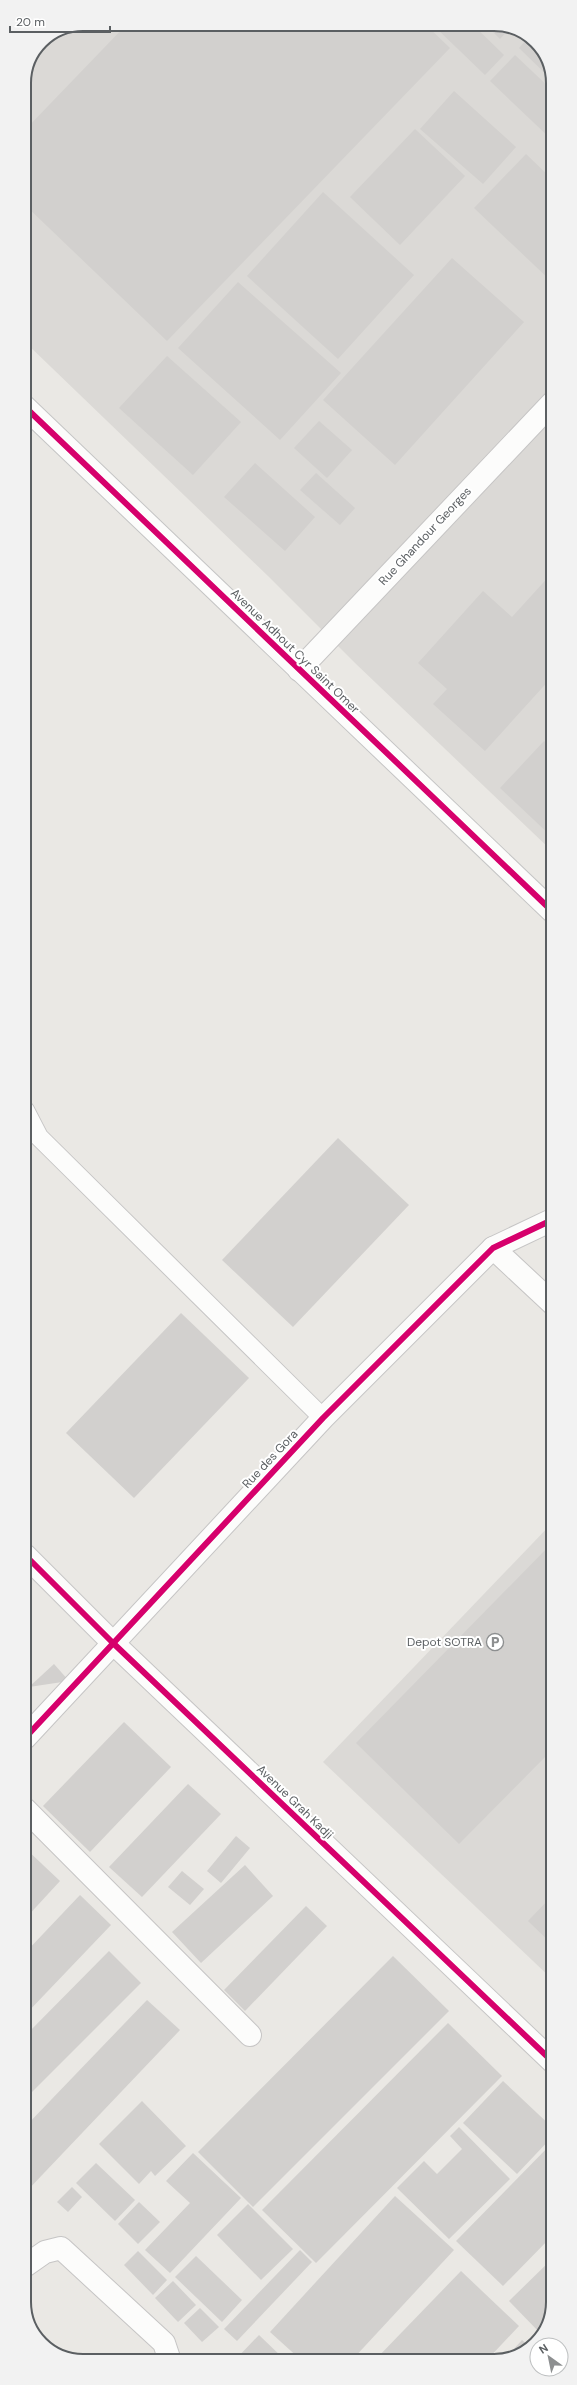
<svg xmlns="http://www.w3.org/2000/svg" width="577" height="2385" font-family="'DM Sans',sans-serif">
  <style>
    .industrial { fill: #dbd9d6 }
    .building { fill: #d2d0ce }
    .lines { fill: none; stroke-linecap: round; stroke-linejoin: round }
    .lane-casing { stroke: #c6c5c5; stroke-width: 20 }
    .street-casing { stroke: #c6c5c5; stroke-width: 24 }
    .secondary-casing { stroke: #c5c5c5; stroke-width: 24 }
    .lane { stroke: #fcfcfb; stroke-width: 18 }
    .street { stroke: #fcfcfb; stroke-width: 22 }
    .secondary { stroke: #fcfcfb; stroke-width: 22 }
    .cycleway-casing { stroke: #fff; stroke-width: 8 }
    .cycleway { stroke: #d6006c; stroke-width: 6 }
    .labels { text-anchor: middle; dominant-baseline: central; stroke-width: 4; stroke-linejoin: round; paint-order: stroke }
    .street-label { font-size: 12px; fill: #5b5f62; stroke: #fff }
    .poi-label { font-size: 12px; fill: #5b5f62; stroke: #fff; text-anchor: end }
    .rim { fill: none; stroke: #5b5f62; stroke-width: 2 }
  </style>
  <rect width="100%" height="100%" fill="#eae8e4"/>
  <!-- industrial -->
  <g class="industrial">
    <polygon points="83,24 502,24 533,39 552,71 552,851 355,663 268,576 24,341 24,82 41,41"/>
    <polygon points="553,1522 553,1980 323,1762"/>
  </g>
  <!-- building -->
  <g class="building">
    <polygon points="127,24 425,24 450,48 167,341 24,204 24,131"/>
    <polygon points="432,24 472,24 504,55 485,75"/>
    <polygon points="485,24 502,24 510,28 500,39"/>
    <polygon points="529,37 533,39 552,71 552,80 519,48"/>
    <polygon points="515,55 552,90 552,140 490,81"/>
    <polygon points="454,91 516,147 483,184 420,129"/>
    <polygon points="415,129 465,176 400,245 350,197"/>
    <polygon points="526,154 552,179 552,282 474,208"/>
    <polygon points="323,192 414,275 338,359 247,276"/>
    <polygon points="452,258 524,322 395,465 323,400"/>
    <polygon points="238,282 341,373 280,440 178,348"/>
    <polygon points="167,356 241,422 193,475 119,408"/>
    <polygon points="319,421 352,450 327,478 294,448"/>
    <polygon points="255,463 315,517 285,551 224,497"/>
    <polygon points="316,473 355,508 340,525 300,490"/>
    <polygon points="552,573 552,677 485,751 433,704 447,689 418,663 483,591 512,617"/>
    <polygon points="544,741 552,749 552,837 500,788"/>
    <polygon points="338,1138 409,1205 293,1327 222,1260"/>
    <polygon points="181,1313 249,1378 134,1498 66,1433"/>
    <polygon points="553,1542 553,1749 459,1844 356,1743"/>
    <polygon points="54,1664 69,1681 29,1687"/>
    <polygon points="124,1722 171,1767 90,1852 43,1806"/>
    <polygon points="188,1784 221,1814 142,1897 109,1867"/>
    <polygon points="236,1836 250,1848 221,1883 207,1871"/>
    <polygon points="25,1848 60,1881 25,1919"/>
    <polygon points="245,1865 273,1896 201,1963 172,1932"/>
    <polygon points="182,1871 204,1889 190,1905 168,1887"/>
    <polygon points="80,1895 111,1925 25,2015 25,1953"/>
    <polygon points="553,1895 553,1945 528,1921"/>
    <polygon points="306,1906 327,1926 245,2011 224,1990"/>
    <polygon points="109,1951 141,1983 25,2099 25,2036"/>
    <polygon points="393,1956 449,2011 253,2207 198,2152"/>
    <polygon points="147,2000 180,2030 25,2193 25,2127"/>
    <polygon points="448,2023 502,2076 316,2263 262,2210"/>
    <polygon points="503,2081 553,2128 553,2136 517,2174 463,2123"/>
    <polygon points="142,2101 186,2146 155,2176 151,2171 139,2184 99,2144"/>
    <polygon points="459,2127 510,2179 449,2239 397,2188 424,2161 437,2174 462,2149 450,2136"/>
    <polygon points="553,2142 553,2235 503,2286 456,2241"/>
    <polygon points="193,2153 241,2198 170,2273 145,2250 190,2203 166,2181"/>
    <polygon points="96,2163 135,2200 115,2221 76,2183"/>
    <polygon points="72,2187 82,2197 68,2212 57,2202"/>
    <polygon points="395,2196 454,2250 352,2360 301,2360 270,2332"/>
    <polygon points="139,2202 160,2222 138,2244 118,2224"/>
    <polygon points="248,2204 293,2249 261,2280 217,2235"/>
    <polygon points="300,2250 312,2262 237,2341 224,2329"/>
    <polygon points="138,2251 167,2280 153,2295 124,2265"/>
    <polygon points="196,2256 242,2300 222,2322 175,2277"/>
    <polygon points="553,2258 553,2303 541,2334 509,2301"/>
    <polygon points="461,2271 519,2326 487,2360 375,2360"/>
    <polygon points="173,2281 196,2305 178,2322 155,2298"/>
    <polygon points="200,2308 219,2327 202,2342 184,2323"/>
    <polygon points="259,2335 285,2360 234,2361"/>
    <polygon points="522,2340 529,2346 504,2360"/>
  </g>
  <g class="lines">
    <!-- lane casing -->
    <g class="lane-casing">
      <polyline id="lane" points="25,1110 39,1137 323,1418"/>
    </g>
    <!-- street casing -->
    <g class="street-casing">
      <g id="street">
        <polyline points="299,670 552,403"/>
        <polyline points="493,1248 553,1304"/>
        <polyline points="25,1555 113,1643 553,2062"/>
        <polyline points="25,1738 323,1418 493,1248 552,1220"/>
        <polyline points="25,1809 250,2035"/>
        <polyline points="25,2266 45,2252 61,2248 164,2343 170,2361"/>
      </g>
    </g>
    <!-- secondary casing -->
    <g class="secondary-casing">
      <polyline id="secondary" points="24,406 552,911"/>
    </g>
    <!-- lane -->
    <use href="#lane" class="lane"/>
    <!-- street -->
    <use href="#street" class="street"/>
    <!-- secondary -->
    <use href="#secondary" class="secondary"/>
    <!-- cycleway casing -->
    <g class="cycleway-casing">
      <g id="cycleway">
        <polyline points="24,406 552,911"/>
        <polyline points="25,1555 113,1643 553,2062"/>
        <polyline points="25,1738 323,1418 493,1248 552,1220"/>
      </g>
    </g>
    <!-- cycleway -->
    <use href="#cycleway" class="cycleway"/>
  </g>
  <!-- icons -->
  <defs>
    <g id="parking-ring" transform="scale(0.9)"><circle r="9.5" fill="#fff" stroke="#8d8f90" stroke-width="1.5"/><path d="M-3.5-5.5H1a3.5 3.5 0 0 1 0 7H-1V5.5H-3.5ZM-1-3.4V-.6H.8a1.4 1.4 0 0 0 0-2.8Z" fill="#8d8f90"/></g>
  </defs>
  <g fill-rule="evenodd">
    <use href="#parking-ring" x="495" y="1642"/>
  </g>
  <g class="labels">
    <!-- street labels -->
    <g class="street-label">
      <text transform="translate(425 536) rotate(-47)">Rue Ghandour Georges</text>
      <text transform="translate(295 651) rotate(44)">Avenue Adhout Cyr Saint Omer</text>
      <text transform="translate(270 1459) rotate(-47)">Rue des Gora</text>
      <text transform="translate(295 1802) rotate(44)">Avenue Grah Kadji</text>
    </g>
    <!-- poi labels -->
    <g class="poi-label">
      <text x="482" y="1642">Depot SOTRA</text>
    </g>
  </g>
  <!-- crop -->
  <path d="M0 0H577V2385H0ZM83 31H494A52 52 0 0 1 546 83V2302A52 52 0 0 1 494 2354H83A52 52 0 0 1 31 2302V83A52 52 0 0 1 83 31Z" fill="#f2f2f2" fill-rule="evenodd"/>
  <path class="rim" d="M83 31H494A52 52 0 0 1 546 83V2302A52 52 0 0 1 494 2354H83A52 52 0 0 1 31 2302V83A52 52 0 0 1 83 31Z"/>
  <!-- north arrow -->
  <g transform="translate(549 2357) rotate(327)"><circle r="19" fill="#ffffff" stroke="#bdbfc0"/>
  <path d="M0-3L7 15L0 10L-7 15Z" fill="#8d8f90"/>
  <text y="-6" font-size="11" font-weight="bold" text-anchor="middle" fill="#5b5f62">N</text>
  </g>
  <!-- scale -->
  <path d="M10 26v6h100v-6" fill="none" stroke="#5b5f62" stroke-width="2"/>
  <text x="16" y="26" font-size="12" fill="#5b5f62" stroke="#ffffff" stroke-width="3" paint-order="stroke">20 m</text>
</svg>
